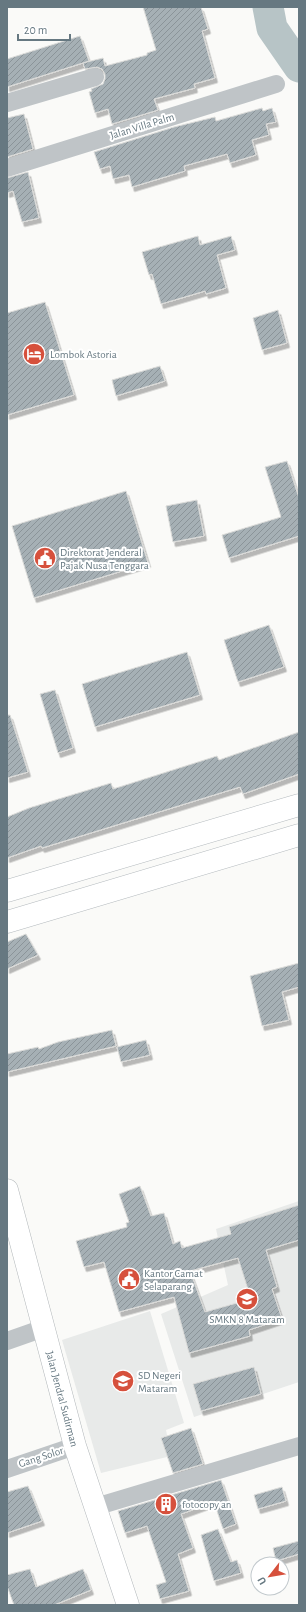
<svg xmlns="http://www.w3.org/2000/svg" width="306" height="1612" font-family="'Alegreya Sans',sans-serif">
  <style>
    .built { fill: #e8eae9 }
    .lines { fill: none; stroke-linecap: round; stroke-linejoin: round }
    .river { stroke: #b7c4c6; stroke-width: 31 }
    .building { fill: url(#building-hatch); stroke: #dcdcda; fill-rule: evenodd; filter: url(#shadow) }
    .secondary-casing { stroke: #b4babe; stroke-width: 23 }
    .trunk-casing { stroke: #b3b8bb; stroke-width: 23 }
    .minor { stroke: #bfc4c7; stroke-width: 18 }
    .secondary { stroke: #fff; stroke-width: 22 }
    .trunk { stroke: #fff; stroke-width: 22 }
    .labels { text-anchor: middle; dominant-baseline: central; stroke-width: 4; stroke-linejoin: round; paint-order: stroke }
    .street-label { font-size: 11px; fill: #667881; stroke: #fff }
    .poi-label { font-size: 11px; fill: #667881; stroke: #fff; text-anchor: start }
  </style>
  <defs>
    <pattern id="building-hatch" width="6" height="6" patternUnits="userSpaceOnUse"><rect width="6" height="6" fill="#a6b0b5"/><path d="M-1 1l2-2M0 6l6-6M5 7l2-2" fill="none" stroke="#8b9499"/></pattern>
    <filter id="shadow"><feDropShadow dx="2.5" dy="4.5" stdDeviation="0" flood-color="#0004"/></filter>
  </defs>
  <rect width="100%" height="100%" fill="#fafaf8"/>
  <!-- built -->
  <g class="built">
    <polygon points="299,1201 299,1382 194,1417 161,1314 228,1285 216,1229"/>
    <polygon points="150,1311 184,1423 166,1430 171,1456 101,1473 62,1340"/>
  </g>
  <g class="lines">
    <!-- river -->
    <polyline class="river" points="268,7 272,28 299,67"/>
  </g>
  <!-- building -->
  <g class="building">
    <polygon points="143,7 201,7 208,29 202,31 215,78 194,84 195,88 154,99 158,110 112,124 108,109 95,113 89,92 92,91 91,89 103,84 105,79 105,74 102,69 97,67 85,69 83,63 103,58 105,66 147,55 147,53 156,50"/>
    <polygon points="80,36 89,61 7,87 7,59"/>
    <polygon points="262,108 263,111 272,108 276,122 266,124 269,135 252,140 256,155 230,163 227,154 184,166 185,171 132,187 129,175 113,179 110,166 100,169 94,152 174,127 215,117 216,121"/>
    <polygon points="24,114 33,149 7,157 7,118"/>
    <polygon points="28,172 39,218 22,222 13,191 7,193 7,178"/>
    <polygon points="198,236 200,245 231,236 235,250 217,255 226,288 206,294 205,291 161,304 152,274 149,275 142,252"/>
    <polygon points="45,302 74,395 7,415 7,313"/>
    <polygon points="278,310 287,343 262,350 253,318"/>
    <polygon points="160,366 165,381 116,396 112,380"/>
    <polygon points="287,461 299,498 299,536 229,558 222,535 281,517 265,467"/>
    <polygon points="126,491 148,563 34,598 12,526"/>
    <polygon points="197,500 204,536 173,542 166,506"/>
    <polygon points="269,625 284,667 238,682 224,640"/>
    <polygon points="187,652 200,695 95,727 82,684"/>
    <polygon points="55,690 73,748 58,753 40,694"/>
    <polygon points="7,715 10,715 28,772 7,778"/>
    <polygon points="299,732 299,774 243,794 240,787 42,848 41,846 7,858 7,817 29,808 111,783 113,789 217,756 219,760"/>
    <polygon points="26,934 38,955 7,969 7,942"/>
    <polygon points="299,963 299,987 282,992 289,1020 262,1026 250,976"/>
    <polygon points="112,1030 116,1046 7,1072 7,1054 38,1047 39,1049 58,1042"/>
    <polygon points="146,1040 150,1055 121,1062 117,1047"/>
    <path d="M140,1186L151,1216L164,1213L173,1244L180,1241L182,1248L231,1234L229,1227L299,1205V1240L266,1250L277,1287L272,1289L282,1319L249,1330L250,1336L189,1353L174,1297L119,1312L104,1262L84,1267L76,1241L127,1227L126,1223L129,1222L119,1194ZM238,1258L251,1299L205,1312L190,1271Z"/>
    <polygon points="254,1367 261,1394 201,1411 193,1384"/>
    <polygon points="191,1428 203,1464 173,1473 161,1438"/>
    <polygon points="221,1480 236,1524 223,1529 214,1502 181,1514 193,1548 178,1554 189,1591 160,1599 156,1585 166,1582 147,1526 125,1533 118,1511"/>
    <polygon points="28,1486 42,1521 7,1533 7,1492"/>
    <polygon points="282,1487 286,1501 258,1509 254,1495"/>
    <polygon points="218,1529 231,1562 237,1560 241,1573 214,1581 201,1535"/>
    <polygon points="299,1541 299,1554 276,1561 273,1548"/>
    <polygon points="30,1569 36,1587 83,1569 91,1590 54,1605 14,1605 7,1586 7,1575"/>
  </g>
  <g class="lines">
    <!-- secondary casing -->
    <g class="secondary-casing">
      <g id="secondary">
        <polyline points="7,891 299,805"/>
        <polyline points="7,922 299,835"/>
      </g>
    </g>
    <!-- trunk casing -->
    <g class="trunk-casing">
      <g id="trunk">
        <path id="s1" d="M7,1190L75,1446L128,1605"/>
      </g>
    </g>
    <!-- minor -->
    <g class="minor">
      <polyline points="7,103 95,77"/>
      <polyline points="7,168 276,84"/>
      <polyline points="7,1341 44,1328"/>
      <polyline points="7,1469 75,1446"/>
      <polyline points="95,1507 299,1446"/>
    </g>
    <!-- secondary -->
    <use href="#secondary" class="secondary"/>
    <!-- trunk -->
    <use href="#trunk" class="trunk"/>
  </g>
  <!-- icons -->
  <defs>
    <g id="hotel-disc" transform="scale(1.15)"><circle r="9.5" fill="#d6503c" stroke="#fff"/><path d="M-6-4.5h1.5V1H6V5H4.5V3h-9V5H-6ZM-4 0a1.8 1.8 0 1 1 3.6 0ZM.5 0V-2.5h3Q6-2.5 6 0Z" fill="#fff"/></g>
    <g id="civic-disc" transform="scale(1.15)"><circle r="9.5" fill="#d6503c" stroke="#fff"/><path d="M-.6-6.5H3V-4.5H.6V-3L4-1V1h2V6H-6V1h2V-1L-.6-3ZM-1.2 2.5V6h2.4V2.5Z" fill="#fff"/></g>
    <g id="school-disc" transform="scale(1.15)"><circle r="9.5" fill="#d6503c" stroke="#fff"/><path d="M0-5L7-2L0 1L-7-2ZM-4 1L0 2.5L4 1V4Q0 6-4 4Z" fill="#fff"/></g>
    <g id="building-disc" transform="scale(1.15)"><circle r="9.5" fill="#d6503c" stroke="#fff"/><path d="M-4-6H4V6H1V3H-1V6H-4ZM-2.5-4.3h1.7v1.8h-1.7ZM.8-4.3h1.7v1.8H.8ZM-2.5-1h1.7V.8h-1.7ZM.8-1h1.7V.8H.8Z" fill="#fff"/></g>
  </defs>
  <g fill-rule="evenodd">
    <use href="#hotel-disc" x="34" y="354"/>
    <use href="#civic-disc" x="45" y="558"/>
    <use href="#civic-disc" x="129" y="1279"/>
    <use href="#school-disc" x="247" y="1299"/>
    <use href="#school-disc" x="123" y="1381"/>
    <use href="#building-disc" x="166" y="1504"/>
  </g>
  <g class="labels">
    <!-- street labels -->
    <g class="street-label">
      <text transform="translate(142 126) rotate(-17)">Jalan Villa Palm</text>
      <text stroke="none"><textPath href="#s1" startOffset="216">Jalan Jendral Sudirman</textPath></text>
      <text transform="translate(41 1457) rotate(-18)">Gang Solor</text>
    </g>
    <!-- poi labels -->
    <g class="poi-label">
      <text x="50" y="354">Lombok Astoria</text>
      <text x="60" y="552">Direktorat Jenderal<tspan x="60" dy="13">Pajak Nusa Tenggara</tspan></text>
      <text x="144" y="1273">Kantor Camat<tspan x="144" dy="13">Selaparang</tspan></text>
      <text x="247" y="1319" text-anchor="middle">SMKN 8 Mataram</text>
      <text x="138" y="1375">SD Negeri<tspan x="138" dy="13">Mataram</tspan></text>
      <text x="182" y="1504">fotocopy an</text>
    </g>
  </g>
  <!-- border -->
  <rect width="306" height="1612" fill="none" stroke="#667881" stroke-width="16"/>
  <!-- north arrow -->
  <g transform="translate(270 1576) rotate(239)"><circle r="19" fill="#ffffff" stroke="#c2c9cd"/>
  <path d="M0-3L7 15L0 10L-7 15Z" fill="#d6503c"/>
  <text y="-6" font-size="11" font-weight="bold" text-anchor="middle" fill="#667881">U</text>
  </g>
  <!-- scale -->
  <path d="M18 34v6h52v-6" fill="none" stroke="#667881" stroke-width="2"/>
  <text x="24" y="34" font-size="12" fill="#667881" stroke="#ffffff" stroke-width="3" paint-order="stroke">20 m</text>
</svg>
